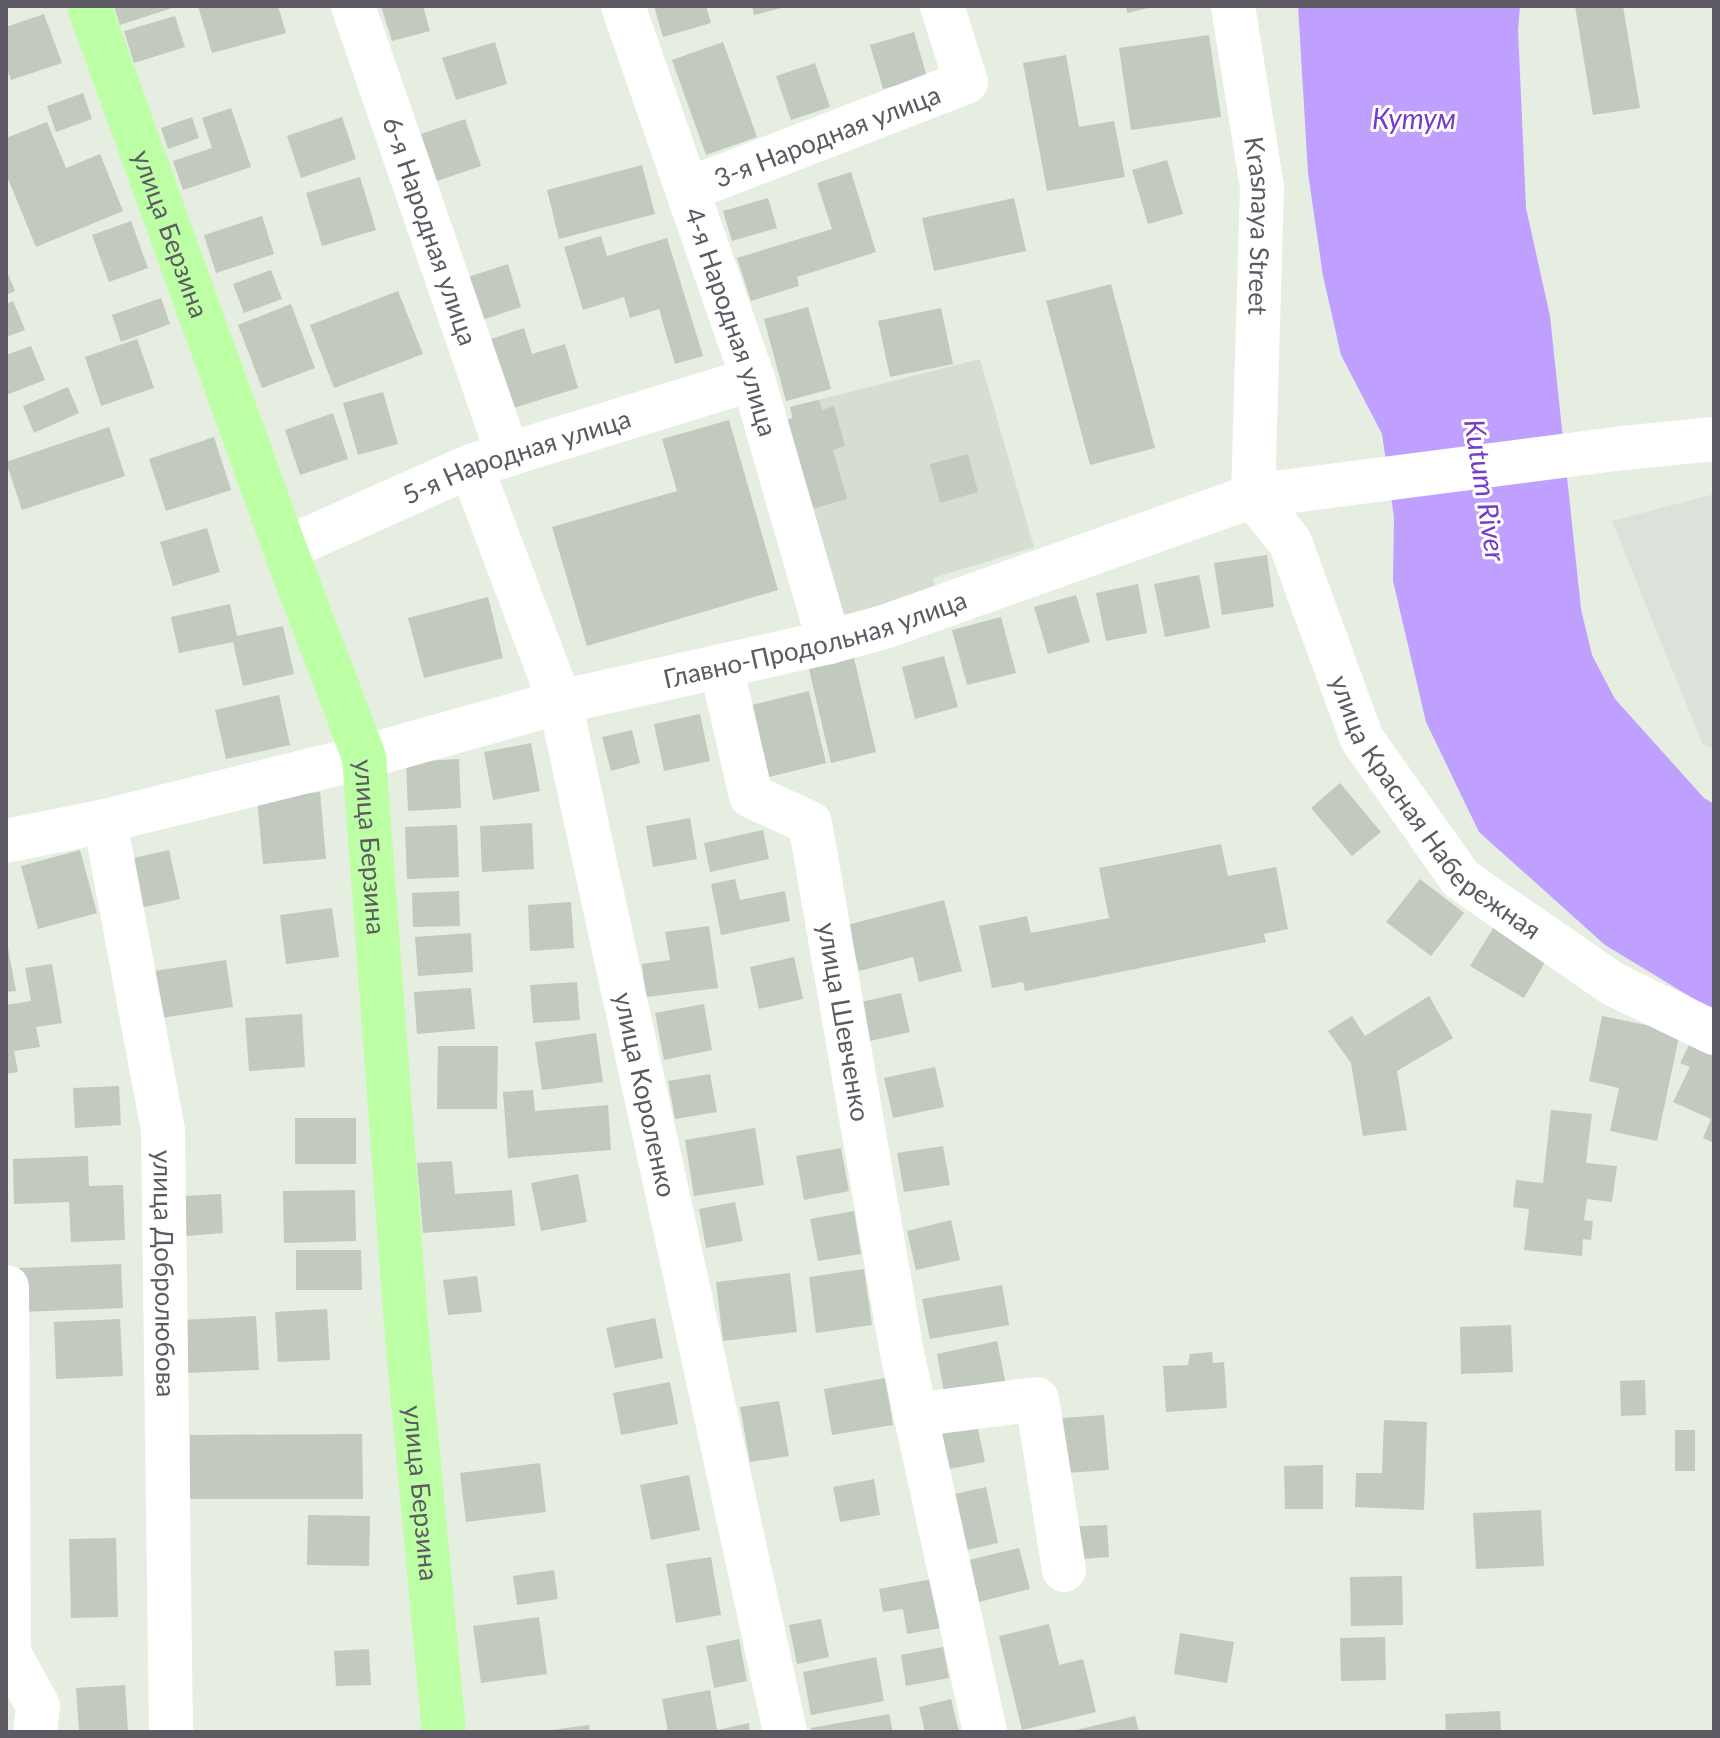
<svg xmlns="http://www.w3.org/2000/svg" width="1720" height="1738" font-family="Lato,sans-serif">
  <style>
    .industrial { fill: #dce1d9 }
    .education { fill: #d5ded0 }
    .water { fill: #bfa0ff }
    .building { fill: #c2c9be }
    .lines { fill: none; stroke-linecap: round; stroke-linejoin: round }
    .minor { stroke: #fff; stroke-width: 44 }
    .major { stroke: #bdffa5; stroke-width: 44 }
    .labels { text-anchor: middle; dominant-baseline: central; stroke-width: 6; stroke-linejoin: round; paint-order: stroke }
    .street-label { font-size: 26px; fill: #5e5a63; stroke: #fff }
    .water-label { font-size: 28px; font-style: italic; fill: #753cc9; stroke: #fff }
  </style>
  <rect width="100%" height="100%" fill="#e5eee1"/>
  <!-- industrial -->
  <polygon class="industrial" points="1714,494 1714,750 1702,743 1612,521"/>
  <!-- education -->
  <polygon class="education" points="980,359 1034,547 933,578 937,598 860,622 834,609 779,422 792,418 790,407"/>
  <!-- water -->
  <polygon class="water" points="1298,6 1520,6 1518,30 1526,208 1550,316 1581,609 1592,655 1615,699 1704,798 1714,804 1714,1011 1605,945 1479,832 1426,722 1393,581 1394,517 1382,434 1341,355 1323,276 1308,173"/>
  <!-- building -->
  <g class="building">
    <polygon points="114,6 175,6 175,7 120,25"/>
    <polygon points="198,6 278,6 286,33 212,53"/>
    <polygon points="381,6 423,6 430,31 392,41"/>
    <polygon points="654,6 706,6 711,23 663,37"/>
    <polygon points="752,6 785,6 785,7 754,15"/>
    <polygon points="1126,6 1153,6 1153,7 1127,13"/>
    <polygon points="1575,6 1623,6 1640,108 1593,115"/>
    <polygon points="44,14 62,63 11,80 6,66 6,27"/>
    <polygon points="175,16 185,47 134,63 124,31"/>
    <polygon points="914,32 927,77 883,89 870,45"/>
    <polygon points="1209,35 1221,117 1131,130 1119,48"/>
    <polygon points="495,42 507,84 456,100 442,58"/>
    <polygon points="723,42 757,137 706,155 672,60"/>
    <polygon points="1066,55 1079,127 1114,121 1125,177 1047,191 1023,63"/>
    <polygon points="815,63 830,107 791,120 776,76"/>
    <polygon points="83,93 92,119 56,132 47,106"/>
    <polygon points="231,108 251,167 183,190 173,161 212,148 202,118"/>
    <polygon points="192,117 199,138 168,149 161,128"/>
    <polygon points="342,117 356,159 301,178 287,136"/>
    <polygon points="465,119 481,166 437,181 421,134"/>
    <polygon points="47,122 66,168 100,154 123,211 36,247 6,174 6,138"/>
    <polygon points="1167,160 1183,214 1148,224 1132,170"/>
    <polygon points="642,165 655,214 559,239 547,190"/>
    <polygon points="851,172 876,252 797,277 799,286 751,301 737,258 832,229 817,183"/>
    <polygon points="360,177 376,230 322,246 306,193"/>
    <polygon points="768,198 777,228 732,241 723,211"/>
    <polygon points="1014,198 1026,251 934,271 922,218"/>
    <polygon points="262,216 274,254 216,273 204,235"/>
    <polygon points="131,221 148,268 109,282 92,235"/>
    <polygon points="601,236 607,256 667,238 703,356 675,364 659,309 630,318 624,297 583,310 564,247"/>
    <polygon points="508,264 521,307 482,320 468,277"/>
    <polygon points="6,269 15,291 6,295"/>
    <polygon points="271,270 282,299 244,313 233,284"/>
    <polygon points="1111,284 1155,448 1090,465 1046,301"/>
    <polygon points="398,291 423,354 334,388 310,325"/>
    <polygon points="161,298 170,324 121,342 112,315"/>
    <polygon points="13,301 25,330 6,337 6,304"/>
    <polygon points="291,304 315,368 262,388 238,325"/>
    <polygon points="808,307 831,389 786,401 764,319"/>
    <polygon points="941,308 953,364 890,377 878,321"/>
    <polygon points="524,328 532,354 565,344 578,388 507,410 485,341"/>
    <polygon points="137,339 154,388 101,406 85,357"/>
    <polygon points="31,346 45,380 6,395 6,355"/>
    <polygon points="68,387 79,413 34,433 23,406"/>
    <polygon points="383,392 398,444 358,455 343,403"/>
    <polygon points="819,400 822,410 834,406 845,446 833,450 847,499 804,511 779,422 793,418 790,407"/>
    <polygon points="333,413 348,459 300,475 285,430"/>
    <polygon points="729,420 778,590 587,646 552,527 677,491 662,439"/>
    <polygon points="109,427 125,476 22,510 6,462"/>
    <polygon points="214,437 231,490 166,511 149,459"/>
    <polygon points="968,454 978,492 940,503 930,464"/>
    <polygon points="207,528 220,572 173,586 160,542"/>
    <polygon points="1267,555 1274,607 1222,615 1214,563"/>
    <polygon points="1199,575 1210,628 1165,637 1154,584"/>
    <polygon points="1138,584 1147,633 1106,641 1096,593"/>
    <polygon points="1076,595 1090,642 1048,654 1034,607"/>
    <polygon points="488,597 503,658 424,678 408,618"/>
    <polygon points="230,604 237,636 283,626 294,674 243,686 233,642 179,653 171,617"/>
    <polygon points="1001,617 1016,673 967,685 952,630"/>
    <polygon points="853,654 876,752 831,763 808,665"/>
    <polygon points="944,656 958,707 915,719 902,667"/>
    <polygon points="809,691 826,763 769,777 752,705"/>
    <polygon points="279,695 290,745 226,759 215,710"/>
    <polygon points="700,714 710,761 664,771 654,724"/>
    <polygon points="632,730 640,763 611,771 602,737"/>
    <polygon points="531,743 540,791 493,800 484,752"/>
    <polygon points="459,759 461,808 408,811 406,762"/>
    <polygon points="1340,783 1381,832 1352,856 1311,808"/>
    <polygon points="320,792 326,859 263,864 257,798"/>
    <polygon points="690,818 697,859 653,867 646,826"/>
    <polygon points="532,823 534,869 482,872 480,826"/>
    <polygon points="457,825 459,877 407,879 405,827"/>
    <polygon points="763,830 769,859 710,872 704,843"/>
    <polygon points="1221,844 1228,876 1276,867 1288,929 1264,934 1266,942 1145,967 1025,991 1023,982 992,988 979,926 1027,916 1031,933 1109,918 1099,868"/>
    <polygon points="80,850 97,913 38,929 21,866"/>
    <polygon points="169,850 180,899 140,908 129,859"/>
    <polygon points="735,879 740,900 785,891 790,921 721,935 711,884"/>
    <polygon points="1420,879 1464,913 1431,956 1386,922"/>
    <polygon points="459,891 460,926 413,927 412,893"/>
    <polygon points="944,900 962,971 919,982 913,957 859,971 847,925"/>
    <polygon points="571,902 574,948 530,951 528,905"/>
    <polygon points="332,908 339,957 286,964 280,915"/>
    <polygon points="1495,925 1548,957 1524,998 1470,966"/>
    <polygon points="709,926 718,988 646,997 642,964 670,960 665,932"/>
    <polygon points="471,933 473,972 418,976 415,937"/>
    <polygon points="6,937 16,991 6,992"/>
    <polygon points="794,957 803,999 759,1009 750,967"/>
    <polygon points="226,960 233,1007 161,1018 154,971"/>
    <polygon points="52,964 62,1023 36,1027 40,1047 14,1051 18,1072 6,1074 6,1005 31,1001 25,968"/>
    <polygon points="577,982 580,1020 533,1023 530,985"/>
    <polygon points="471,988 475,1029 417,1034 414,992"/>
    <polygon points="901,993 910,1032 870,1041 861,1002"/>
    <polygon points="1429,996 1453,1038 1397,1071 1407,1130 1363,1136 1351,1063 1328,1031 1352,1016 1365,1036"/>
    <polygon points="704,1004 712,1050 664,1060 655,1013"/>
    <polygon points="302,1014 305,1067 249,1071 245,1018"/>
    <polygon points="1602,1016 1680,1032 1657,1141 1610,1131 1619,1088 1589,1081"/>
    <polygon points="596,1033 603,1082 542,1090 535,1042"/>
    <polygon points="1691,1041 1714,1052 1714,1143 1703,1138 1711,1119 1673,1102 1690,1067 1680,1063"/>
    <polygon points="438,1046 498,1046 497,1109 437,1109"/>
    <polygon points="935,1067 944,1107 893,1118 884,1078"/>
    <polygon points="710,1074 717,1112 675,1119 668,1081"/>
    <polygon points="119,1086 121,1125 75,1128 73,1088"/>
    <polygon points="533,1090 535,1111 608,1105 611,1150 508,1158 503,1092"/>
    <polygon points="1551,1110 1592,1114 1586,1163 1617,1166 1612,1202 1587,1199 1584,1220 1593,1221 1591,1240 1583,1239 1582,1256 1524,1250 1529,1209 1513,1207 1516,1180 1543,1183"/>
    <rect x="295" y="1118" width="61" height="46"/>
    <polygon points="755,1128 764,1185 694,1196 685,1140"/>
    <polygon points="943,1146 950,1185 904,1192 897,1153"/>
    <polygon points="841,1148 849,1191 804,1200 796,1156"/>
    <polygon points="88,1156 89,1186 123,1185 125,1240 71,1242 69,1202 14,1204 13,1159"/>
    <polygon points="452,1161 455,1194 512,1190 515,1226 423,1233 417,1163"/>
    <polygon points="578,1174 587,1222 541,1231 531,1183"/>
    <polygon points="355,1190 356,1241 284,1243 283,1191"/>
    <polygon points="221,1194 223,1233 186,1236 184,1196"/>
    <polygon points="735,1202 743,1241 706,1248 699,1209"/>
    <polygon points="854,1211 861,1254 818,1261 810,1219"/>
    <polygon points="951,1220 960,1260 916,1270 907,1231"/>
    <polygon points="296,1250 361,1250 362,1290 296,1290"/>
    <polygon points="121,1264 123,1308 21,1312 19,1268"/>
    <polygon points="864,1269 872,1325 816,1333 809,1277"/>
    <polygon points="790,1273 797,1332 723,1341 716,1282"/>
    <polygon points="477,1276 482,1312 448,1315 443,1280"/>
    <polygon points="1002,1285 1009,1325 930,1339 922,1299"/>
    <polygon points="327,1309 330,1360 278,1362 275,1312"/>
    <polygon points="256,1316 259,1370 185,1373 182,1320"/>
    <polygon points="655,1318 663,1358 615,1368 606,1328"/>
    <polygon points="120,1319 123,1376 56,1379 54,1322"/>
    <polygon points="1511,1325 1513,1372 1461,1374 1460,1327"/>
    <polygon points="997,1341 1006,1385 945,1398 937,1354"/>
    <polygon points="1212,1352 1213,1363 1224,1362 1227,1408 1166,1412 1163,1366 1188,1365 1190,1354"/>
    <polygon points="885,1378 893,1425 832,1435 824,1389"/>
    <polygon points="1645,1380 1646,1415 1621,1416 1620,1381"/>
    <polygon points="670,1382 678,1424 621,1435 613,1393"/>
    <polygon points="779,1401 789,1456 750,1462 740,1407"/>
    <polygon points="975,1415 985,1462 944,1470 935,1422"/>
    <polygon points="1104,1415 1109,1470 1067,1473 1062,1418"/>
    <polygon points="1384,1420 1427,1422 1424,1510 1355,1507 1356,1473 1382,1473"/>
    <rect x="1675" y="1430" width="20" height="41"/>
    <polygon points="362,1434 363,1499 190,1499 190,1435"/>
    <polygon points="540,1463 546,1512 466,1522 460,1473"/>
    <polygon points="1323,1465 1323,1509 1285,1509 1284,1466"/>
    <polygon points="689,1475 700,1530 651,1540 640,1485"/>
    <polygon points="874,1479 880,1515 840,1522 833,1487"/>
    <polygon points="986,1487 998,1543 962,1551 950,1495"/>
    <polygon points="1541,1510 1544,1566 1476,1569 1473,1513"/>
    <polygon points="308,1515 370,1516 369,1566 307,1565"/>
    <polygon points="1107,1525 1109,1557 1069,1560 1067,1527"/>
    <polygon points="116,1538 118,1617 71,1618 69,1539"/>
    <polygon points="1019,1548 1030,1589 979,1602 969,1560"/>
    <polygon points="711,1557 721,1615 676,1623 666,1564"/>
    <polygon points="554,1570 558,1599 517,1605 513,1576"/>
    <polygon points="1402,1576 1403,1625 1351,1626 1350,1577"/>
    <polygon points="932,1579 941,1628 907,1634 903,1609 883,1612 879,1589"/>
    <polygon points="539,1617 547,1674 481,1683 473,1626"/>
    <polygon points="821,1619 829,1657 797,1664 789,1625"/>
    <polygon points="1049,1624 1059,1665 1083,1659 1096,1712 1022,1730 999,1636"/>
    <polygon points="1180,1633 1234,1642 1227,1683 1174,1674"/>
    <polygon points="1385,1637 1386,1680 1341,1681 1340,1638"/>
    <polygon points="739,1639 747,1681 714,1688 706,1646"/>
    <polygon points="943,1647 949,1678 906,1686 901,1655"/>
    <polygon points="369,1649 371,1685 336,1686 334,1651"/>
    <polygon points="876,1657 884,1701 811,1715 803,1672"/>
    <polygon points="125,1685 128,1732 79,1732 76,1688"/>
    <polygon points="710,1690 717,1730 749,1723 750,1732 668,1732 662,1699"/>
    <polygon points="951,1699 959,1732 925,1732 919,1707"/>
    <polygon points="1500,1711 1501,1732 1446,1732 1445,1714"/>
    <polygon points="889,1714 893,1732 812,1732 811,1728"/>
    <polygon points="1135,1716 1139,1732 1072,1732 1072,1731"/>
    <polygon points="589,1725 590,1732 552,1732 552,1730"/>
  </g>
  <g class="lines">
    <!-- minor -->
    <g class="minor">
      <path id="s1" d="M353,6L508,455"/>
      <path id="s2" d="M623,6L753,379L829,642"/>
      <path id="s3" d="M1233,6L1262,187L1253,496"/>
      <path id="s4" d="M689,189L966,82L942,6"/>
      <path id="s5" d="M471,466L560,702L785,1732"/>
      <path id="s6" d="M1253,496L1290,542L1362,739L1461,879L1613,984L1714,1033"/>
      <path id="s7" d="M285,549L471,466L753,379"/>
      <path id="s8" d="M721,666L751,796L810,823L902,1353L985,1732"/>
      <path id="s9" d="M105,821L163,1130L171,1732"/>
      <path id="s10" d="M6,841L105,821L364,757L560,702L829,642L884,627L1253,496L1623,448L1714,439"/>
      <polyline points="7,1287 9,1653 38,1706 35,1732"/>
      <polyline points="915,1415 1037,1399 1064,1570"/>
    </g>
    <!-- major -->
    <path class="major" id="s11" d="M89,6L285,549L364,757L407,1337L444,1732"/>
  </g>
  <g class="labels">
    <!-- street labels -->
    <g class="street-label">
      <text stroke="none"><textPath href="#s4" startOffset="148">3-я Народная улица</textPath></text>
      <text stroke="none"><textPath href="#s3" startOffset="222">Krasnaya Street</textPath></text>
      <text stroke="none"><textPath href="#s1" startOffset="238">6-я Народная улица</textPath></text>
      <text stroke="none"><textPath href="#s11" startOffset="242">улица Берзина</textPath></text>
      <text stroke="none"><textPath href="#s2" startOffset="334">4-я Народная улица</textPath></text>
      <text stroke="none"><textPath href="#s7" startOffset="250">5-я Народная улица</textPath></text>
      <text stroke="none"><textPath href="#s10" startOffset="834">Главно-Продольная улица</textPath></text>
      <text stroke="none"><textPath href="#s6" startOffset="368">улица Красная Набережная</textPath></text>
      <text stroke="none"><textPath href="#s11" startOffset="890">улица Берзина</textPath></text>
      <text stroke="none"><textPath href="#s8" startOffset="400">улица Шевченко</textPath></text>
      <text stroke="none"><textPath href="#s5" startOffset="654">улица Короленко</textPath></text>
      <text stroke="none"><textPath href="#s9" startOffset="458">улица Добролюбова</textPath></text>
      <text stroke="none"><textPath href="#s11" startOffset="1538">улица Берзина</textPath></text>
    </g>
    <!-- water labels -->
    <g class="water-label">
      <text x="1414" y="118">Кутум</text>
      <text transform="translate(1486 490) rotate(81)">Kutum River</text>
    </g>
  </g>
  <!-- border -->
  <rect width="1720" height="1738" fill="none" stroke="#5e5a63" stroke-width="16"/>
</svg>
